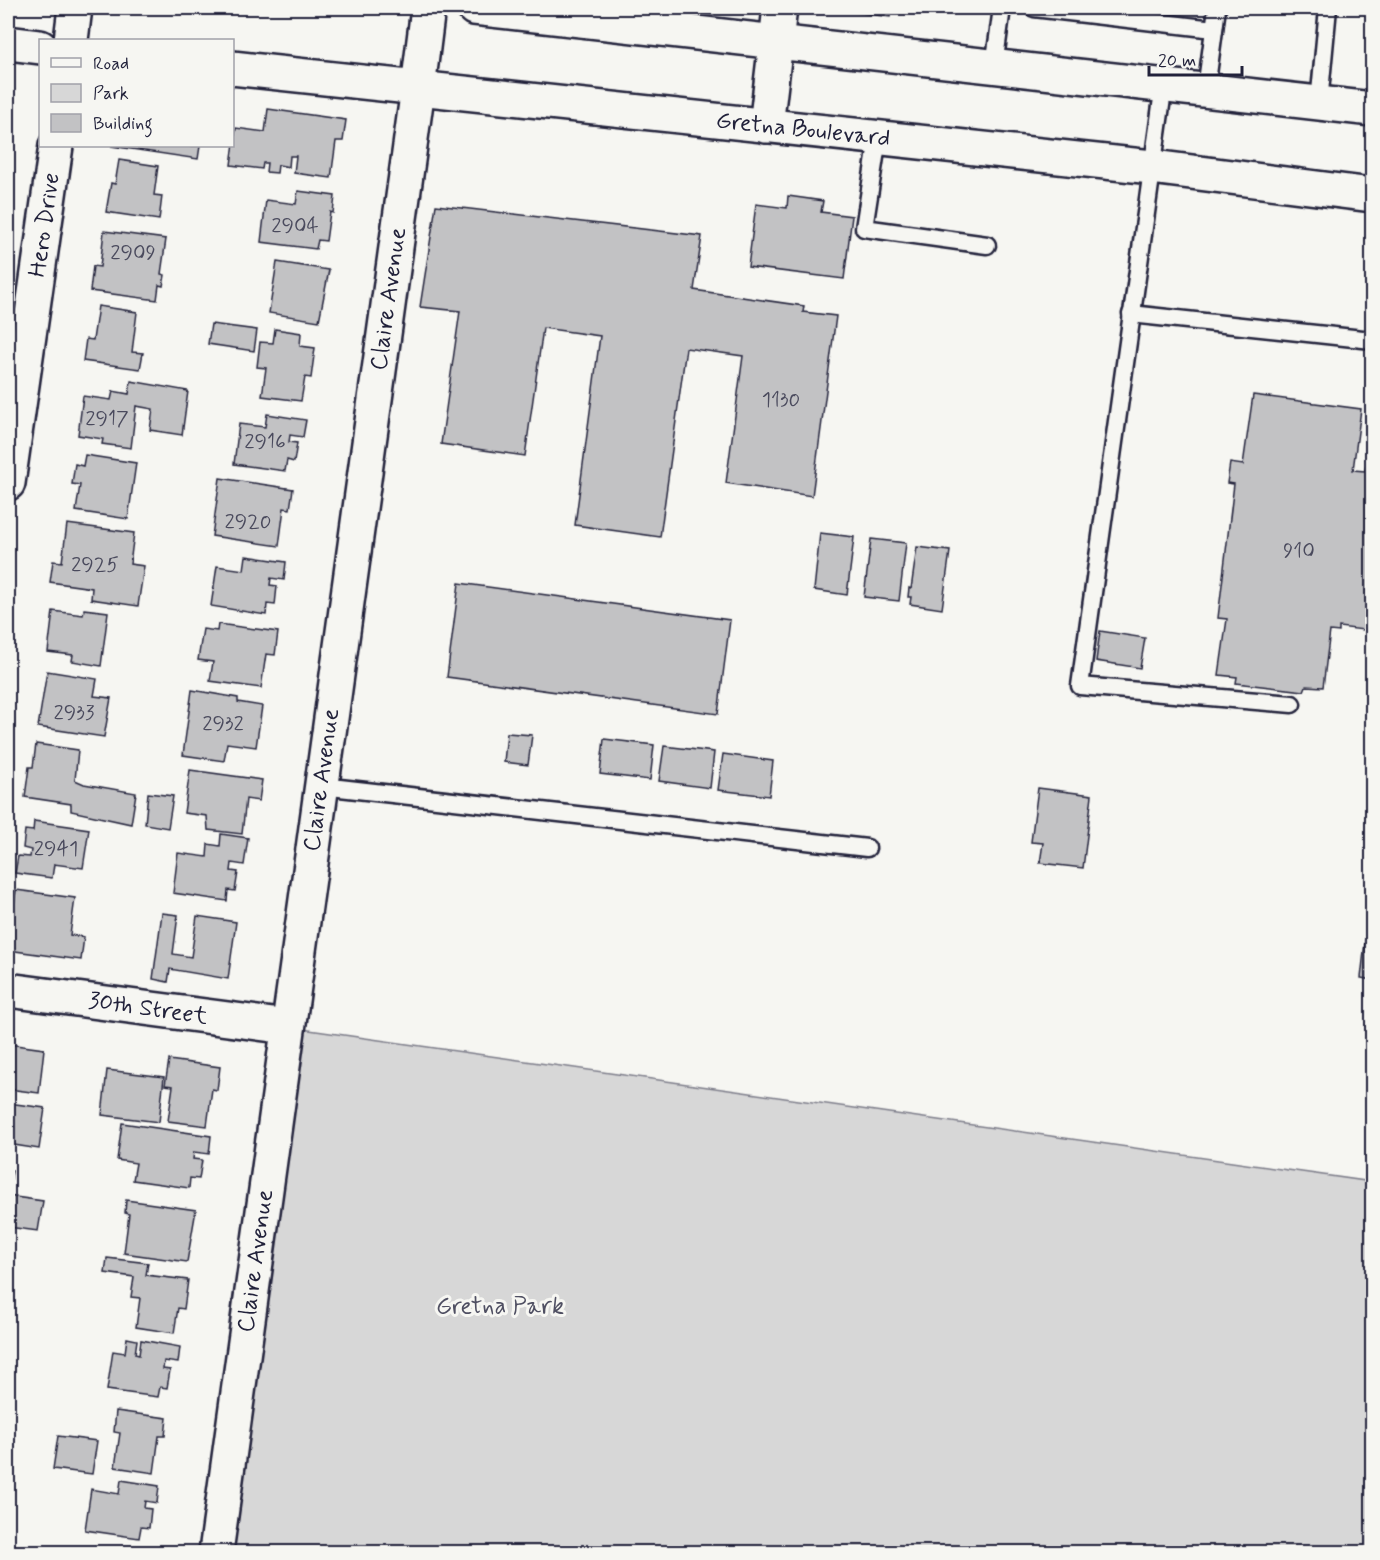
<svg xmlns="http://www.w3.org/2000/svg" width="1380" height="1560" font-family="Mynerve,sans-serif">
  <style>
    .green { fill: #d7d7d7; stroke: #7c7c89; stroke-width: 1.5 }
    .building { fill: #c2c2c4; stroke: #22223b; stroke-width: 1.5 }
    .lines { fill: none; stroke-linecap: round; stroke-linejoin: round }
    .service-casing { stroke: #22223b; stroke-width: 21 }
    .minor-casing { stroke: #22223b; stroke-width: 38 }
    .tertiary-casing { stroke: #22223b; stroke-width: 38 }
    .service { stroke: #f6f6f2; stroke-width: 16 }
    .minor { stroke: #f6f6f2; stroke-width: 33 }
    .tertiary { stroke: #f6f6f2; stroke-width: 33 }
    .labels { text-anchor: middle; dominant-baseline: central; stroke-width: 6; stroke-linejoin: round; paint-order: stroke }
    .number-label { font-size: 21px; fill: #4a4a5d }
    .street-label { font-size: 24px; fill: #22223b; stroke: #f6f6f2 }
    .park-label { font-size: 24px; fill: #4f4f62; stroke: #f6f6f2 }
  </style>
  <rect width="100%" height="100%" fill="#f6f6f2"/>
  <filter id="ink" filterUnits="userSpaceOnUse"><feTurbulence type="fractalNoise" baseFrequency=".0167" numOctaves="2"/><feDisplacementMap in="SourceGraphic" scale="12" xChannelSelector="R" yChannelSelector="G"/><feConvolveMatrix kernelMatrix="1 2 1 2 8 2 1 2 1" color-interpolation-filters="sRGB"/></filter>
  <g filter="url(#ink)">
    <!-- green -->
    <polygon class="green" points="288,1027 1372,1182 1372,1552 218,1552"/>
    <!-- building -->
    <g class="building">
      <polygon points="839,8 891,8 890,17 839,10"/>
      <polygon points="268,109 346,120 343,141 336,141 331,178 294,173 296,156 290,156 289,167 278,165 277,173 266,172 267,163 263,163 262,169 231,165 236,128 265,132"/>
      <polygon points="111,146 200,146 198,159"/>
      <polygon points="119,160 158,166 154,195 162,196 159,220 106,212 111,183 115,184"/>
      <polygon points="298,191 335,196 333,213 330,212 326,241 318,240 316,249 261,242 266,200 296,204"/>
      <polygon points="788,196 823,201 821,212 852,216 844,279 748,267 756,204 787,208"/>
      <polygon points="436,205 702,236 694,290 804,306 803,312 836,316 812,496 726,483 743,356 686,348 660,537 575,525 600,336 543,328 525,456 441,444 460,311 420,307"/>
      <polygon points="104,231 166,239 161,274 165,275 163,286 159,285 157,300 90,291 93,266 100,267"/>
      <polygon points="277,262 329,270 319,321 269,313"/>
      <polygon points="98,306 137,312 132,352 143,353 140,369 83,361 86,339 93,340"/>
      <polygon points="211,324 257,330 254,351 208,344"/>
      <polygon points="275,329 301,333 300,346 315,348 311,378 305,377 301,401 262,396 266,368 257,367 260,342 273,343"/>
      <polygon points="131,381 188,391 182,435 150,430 153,409 136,406 131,448 102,444 103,439 78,435 83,396 111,400 113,391 129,394"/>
      <polygon points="1253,395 1361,409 1353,470 1365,471 1366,466 1372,467 1372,631 1339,627 1339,632 1330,631 1323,687 1306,686 1304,691 1236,683 1237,677 1219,675 1227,619 1218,618 1234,484 1227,483 1230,463 1243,465"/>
      <polygon points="267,414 306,420 303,437 290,435 289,442 297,443 294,462 287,460 285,471 234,464 239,424 265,427"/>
      <polygon points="85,455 136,463 128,519 76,511 80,485 72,484 75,464 83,466"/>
      <polygon points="220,478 293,489 290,509 284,508 279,546 212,536"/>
      <polygon points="67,524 134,533 130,564 144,566 138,606 91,599 92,588 50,582 53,561 62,562"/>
      <polygon points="820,533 854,537 847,595 814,590"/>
      <polygon points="871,539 906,543 899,601 864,597"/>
      <polygon points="917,547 950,551 942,609 910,604 911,597 908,597 909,588 911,589"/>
      <polygon points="246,556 286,562 284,580 271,578 270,585 277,586 275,605 267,604 266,615 211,606 217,566 244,570"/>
      <polygon points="459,583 730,620 718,714 447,677"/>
      <polygon points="84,609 108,612 101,666 72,661 73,655 48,652 53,611 83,615"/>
      <polygon points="218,624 278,632 275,655 266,654 261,688 210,681 213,662 198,660 203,629 217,631"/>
      <polygon points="1100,631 1145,638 1140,668 1096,661"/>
      <polygon points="47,671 97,679 94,696 111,698 104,737 38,727"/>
      <polygon points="192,690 238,698 238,702 262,706 256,747 227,743 224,761 183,755"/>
      <polygon points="507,733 532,735 528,765 504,762"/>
      <polygon points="604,739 654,745 650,780 600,774"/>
      <polygon points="36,744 78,750 75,780 84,784 136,793 131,824 71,811 71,804 25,797 29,767 33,767"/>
      <polygon points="664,746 714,752 710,788 659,781"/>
      <polygon points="723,754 773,761 769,796 718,790"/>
      <polygon points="190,770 262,780 259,801 246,799 242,834 208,830 207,816 184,813"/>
      <polygon points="1038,788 1092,795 1083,868 1040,863 1043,843 1031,842"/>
      <polygon points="148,793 173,796 168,828 145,824"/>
      <polygon points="34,821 89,829 83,868 54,864 52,878 15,873 18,856 30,857 31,850 23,848 25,830 33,831"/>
      <polygon points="221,834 248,838 244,865 232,863 231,871 238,872 235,891 228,890 227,901 173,893 178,853 207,857 208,844 220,846"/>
      <polygon points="16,890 75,898 70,935 84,937 81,960 8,950 8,927 11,927"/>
      <polygon points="1369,908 1372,909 1372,980 1361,978"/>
      <polygon points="162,913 178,915 173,954 191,957 197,916 236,922 228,979 170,969 168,982 153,979"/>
      <polygon points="8,1044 44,1049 39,1093 8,1089"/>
      <polygon points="169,1060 220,1067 217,1090 212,1089 207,1126 168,1121 173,1086 165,1085"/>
      <polygon points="107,1070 164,1077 159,1122 102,1115"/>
      <polygon points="8,1103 45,1108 39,1149 8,1144"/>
      <polygon points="122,1123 211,1136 209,1154 194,1152 193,1159 202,1160 199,1179 190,1178 189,1188 133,1180 136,1163 117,1160"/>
      <polygon points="8,1171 12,1171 8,1196 43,1201 38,1231 8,1227"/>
      <polygon points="126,1200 196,1210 187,1262 124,1253 129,1214 125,1213"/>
      <polygon points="107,1258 148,1263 146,1275 188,1280 184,1309 178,1308 174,1333 136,1327 140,1298 131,1297 134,1277 105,1273"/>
      <polygon points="127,1338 137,1340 135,1354 139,1355 141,1340 180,1347 178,1363 164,1361 163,1369 170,1370 167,1388 160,1387 158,1397 107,1390 113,1351 125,1353"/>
      <polygon points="116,1411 167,1418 165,1436 159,1436 154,1473 115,1467 120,1433 114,1432"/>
      <polygon points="58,1436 97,1441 92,1474 53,1469"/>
      <polygon points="121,1480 159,1486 157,1503 145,1501 144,1508 151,1509 149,1528 141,1527 139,1538 85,1530 91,1489 119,1494"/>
    </g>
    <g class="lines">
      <!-- service casing -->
      <g class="service-casing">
        <g id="service">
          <polyline points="1034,8 1214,29"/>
          <polyline points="994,66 1002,8"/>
          <polyline points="1164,84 1080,686 1292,704"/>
          <polyline points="1206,89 1217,8"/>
          <polyline points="1319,103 1328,8"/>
          <polyline points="878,138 864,228 987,245"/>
          <polyline points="1131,314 1372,340"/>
          <polyline points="322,786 867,848"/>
        </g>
      </g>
      <!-- minor casing -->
      <g class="minor-casing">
        <g id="minor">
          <polyline points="71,40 75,8"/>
          <polyline points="766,126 780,8"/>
          <polyline points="8,483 56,146"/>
          <polyline points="8,990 288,1027"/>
          <polyline points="216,1552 418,88"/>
        </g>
      </g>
      <!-- tertiary casing -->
      <g class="tertiary-casing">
        <g id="tertiary">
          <polyline points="474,8 1372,109"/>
          <polyline points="8,43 40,47"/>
          <polyline points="232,68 1152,167 1372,195"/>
          <polyline points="418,88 428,8"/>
        </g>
      </g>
      <!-- service -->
      <use href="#service" class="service"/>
      <!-- minor -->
      <use href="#minor" class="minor"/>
      <!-- tertiary -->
      <use href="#tertiary" class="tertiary"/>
    </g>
  </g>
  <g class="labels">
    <!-- number labels -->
    <g class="number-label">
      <text x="295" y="226">2904</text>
      <text x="133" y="253">2909</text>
      <text x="781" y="400">1130</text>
      <text x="107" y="419">2917</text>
      <text x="265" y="442">2916</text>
      <text x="248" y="522">2920</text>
      <text x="1299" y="551">910</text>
      <text x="95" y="565">2925</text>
      <text x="74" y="713">2933</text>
      <text x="223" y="724">2932</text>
      <text x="56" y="849">2941</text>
    </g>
    <!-- street labels -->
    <g class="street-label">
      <text transform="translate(803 130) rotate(6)">Gretna Boulevard</text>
      <text transform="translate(45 225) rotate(-82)">Hero Drive</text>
      <text transform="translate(389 299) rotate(-82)">Claire Avenue</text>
      <text transform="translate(322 780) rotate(-82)">Claire Avenue</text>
      <text transform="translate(148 1009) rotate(8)">30th Street</text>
      <text transform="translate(256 1261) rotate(-82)">Claire Avenue</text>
    </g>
    <!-- park labels -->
    <g class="park-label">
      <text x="500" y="1306">Gretna Park</text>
    </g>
  </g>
  <!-- margin -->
  <rect width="1380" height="1560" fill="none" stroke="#f6f6f2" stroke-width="30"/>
  <rect x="15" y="15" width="1350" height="1530" fill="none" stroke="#22223b" stroke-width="2" filter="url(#ink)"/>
  <!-- legend -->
  <rect x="39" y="39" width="195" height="108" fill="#f6f6f2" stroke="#a1a1a9" stroke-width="1.5"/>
  <rect x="51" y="58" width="30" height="9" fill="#f6f6f2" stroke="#a1a1a9" stroke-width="1.5"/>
  <text x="93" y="69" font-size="18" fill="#22223b">Road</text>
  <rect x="51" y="84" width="30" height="18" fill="#d7d7d7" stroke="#a1a1a9" stroke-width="1.5"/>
  <text x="93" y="99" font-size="18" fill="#22223b">Park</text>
  <rect x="51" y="114" width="30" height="18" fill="#c2c2c4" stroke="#a1a1a9" stroke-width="1.5"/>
  <text x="93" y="129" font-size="18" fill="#22223b">Building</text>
  <!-- scale -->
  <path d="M1149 66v9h93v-9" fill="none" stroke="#22223b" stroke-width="3"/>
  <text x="1158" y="66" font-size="18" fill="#22223b" stroke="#f6f6f2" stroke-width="4.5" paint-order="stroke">20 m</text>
</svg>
